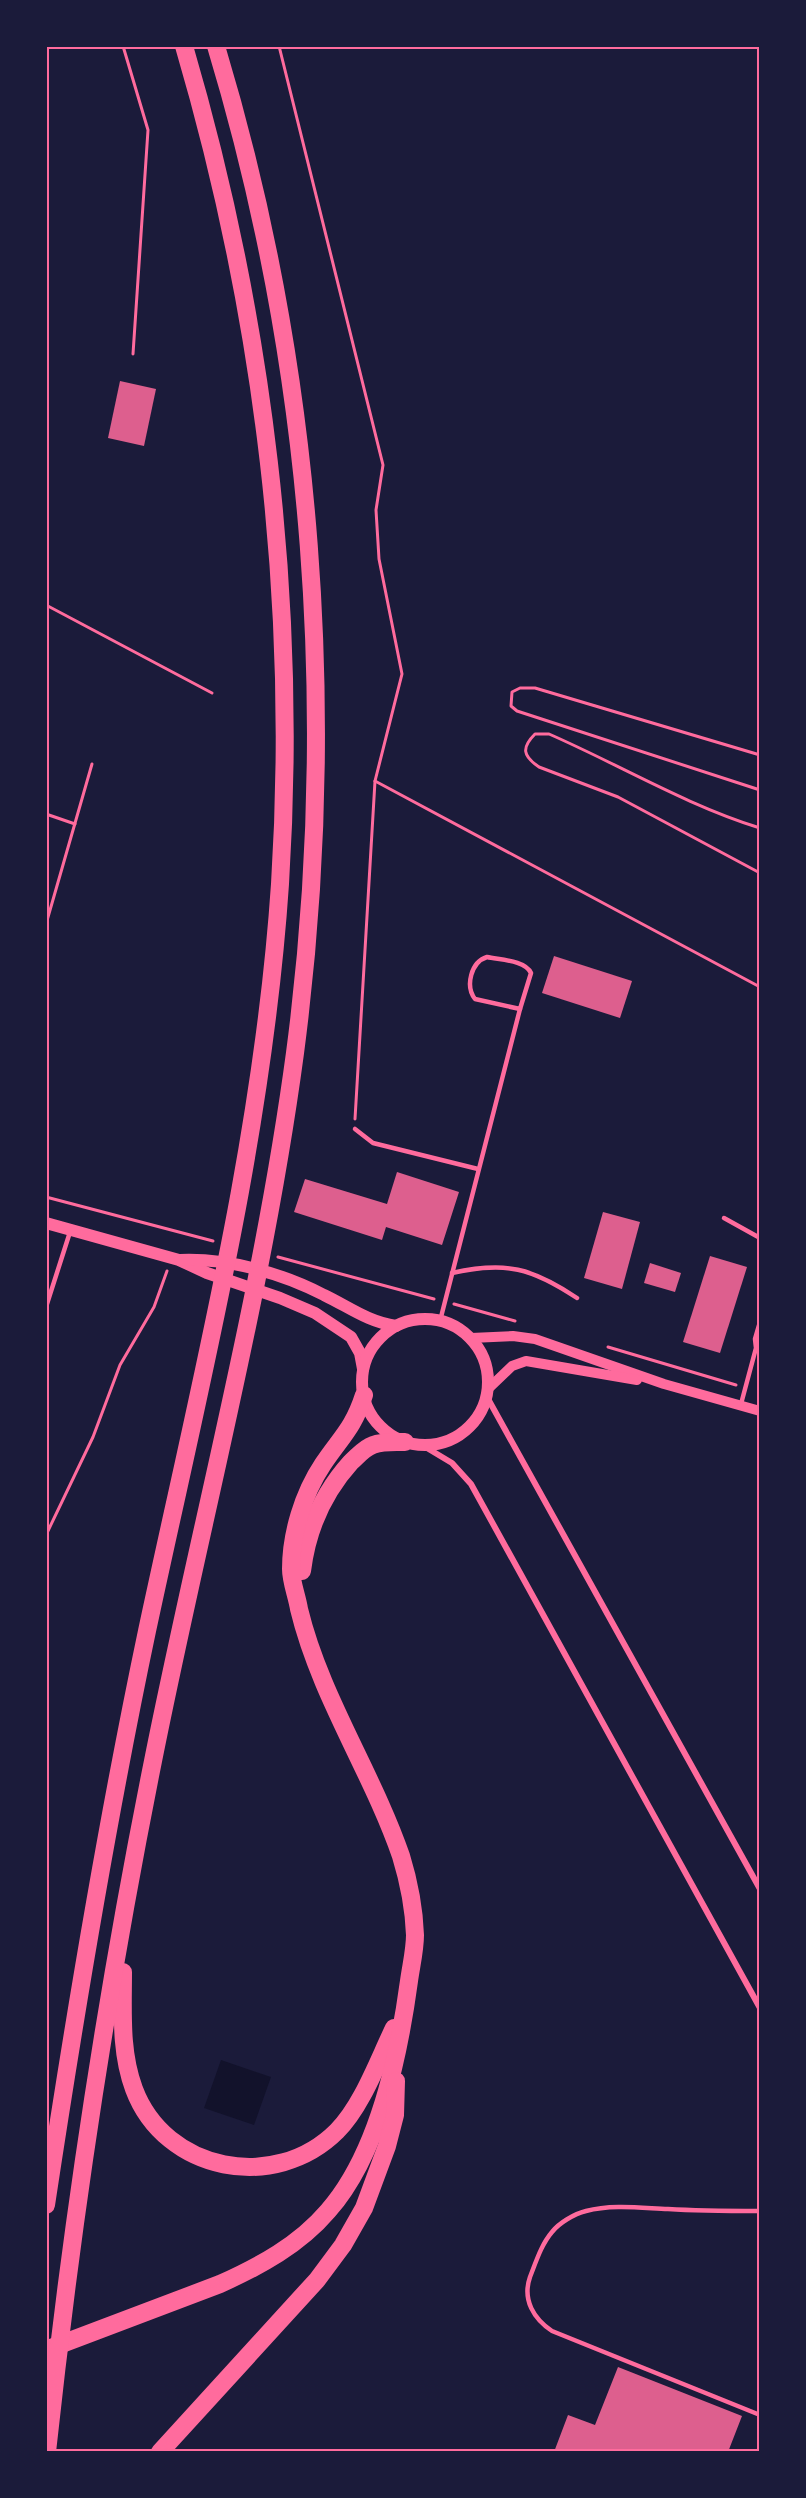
<svg xmlns="http://www.w3.org/2000/svg" width="806" height="2498" font-family="'Nunito Sans',sans-serif">
  <style>
    .water { fill: #12122b }
    .building { fill: #dd5f8e }
    .lines { fill: none; stroke-linecap: round; stroke-linejoin: round }
    .path { stroke: #ff6b9d; stroke-width: 3 }
    .service { stroke: #ff6b9d; stroke-width: 4.5 }
    .minor { stroke: #ff6b9d; stroke-width: 6 }
    .tertiary { stroke: #ff6b9d; stroke-width: 10 }
    .secondary { stroke: #ff6b9d; stroke-width: 12 }
    .motorway { stroke: #ff6b9d; stroke-width: 18 }
    .neatline { fill: none; stroke: #ff6b9d; stroke-width: 2 }
  </style>
  <rect width="100%" height="100%" fill="#1b1b3a"/>
  <!-- water -->
  <polygon class="water" points="221,2060 271,2077 254,2125 204,2108"/>
  <!-- building -->
  <g class="building">
    <polygon points="120,381 156,389 144,446 108,438"/>
    <polygon points="554,956 632,981 620,1018 542,993"/>
    <polygon points="397,1172 459,1192 442,1245 386,1227 382,1240 294,1212 305,1179 387,1204"/>
    <polygon points="603,1212 640,1222 622,1289 584,1278"/>
    <polygon points="710,1256 747,1267 720,1353 683,1342"/>
    <polygon points="650,1263 681,1273 675,1292 644,1283"/>
    <polygon points="618,2367 742,2416 728,2452 554,2452 568,2415 595,2425"/>
  </g>
  <g class="lines">
    <!-- path -->
    <g class="path">
      <polyline points="123,46 148,130 133,354"/>
      <polyline points="279,46 383,465 376,510 379,559 402,674 375,781 355,1119"/>
      <polyline points="46,605 212,693"/>
      <polyline points="760,755 535,688 520,688 512,692 511,706 517,711 760,790"/>
      <polyline points="375,781 760,987"/>
      <polyline points="46,814 75,824"/>
      <path d="M760,828C686,805 620,765 549,734H535C521,748 523,756 539,767L618,797L760,873"/>
      <polyline points="46,924 92,764"/>
      <polyline points="46,1197 213,1241"/>
      <polyline points="278,1257 434,1299"/>
      <polyline points="454,1304 515,1321"/>
      <polyline points="608,1347 736,1385"/>
      <polyline points="46,1535 93,1437 120,1365 154,1307 167,1271"/>
    </g>
    <!-- service -->
    <g class="service">
      <path d="M487,957C500,960 525,960 531,973L520,1009L475,999C465,986 471,962 487,957Z"/>
      <polyline points="355,1129 373,1143 478,1169"/>
      <polyline points="724,1218 760,1238"/>
      <path d="M452,1273C506,1261 532,1268 577,1298"/>
      <polyline points="46,1307 70,1232"/>
      <polyline points="440,1321 520,1009"/>
      <polyline points="741,1404 756,1348 755,1339 760,1322"/>
      <path d="M760,2211C729,2211 699,2211 668,2209C642,2208 612,2204 586,2211C574,2214 559,2223 552,2232C541,2245 536,2262 530,2277C522,2300 534,2319 552,2331L760,2415"/>
      <polyline points="758,2452 760,2447"/>
    </g>
    <!-- minor -->
    <g class="minor">
      <polyline points="487,1397 760,1889"/>
      <polyline points="422,1445 452,1463 471,1484 760,2008"/>
    </g>
    <!-- tertiary -->
    <g class="tertiary">
      <polyline points="471,1338 513,1336 535,1339 664,1384 760,1411"/>
      <polyline points="488,1389 512,1366 526,1361 637,1380"/>
    </g>
    <!-- secondary -->
    <g class="secondary">
      <polyline points="46,1223 179,1260 207,1273 280,1298 315,1313 351,1337 360,1353 363,1369"/>
      <path d="M180,1260C228,1258 282,1273 324,1295C349,1307 368,1322 396,1326"/>
      <circle cx="425" cy="1382" r="63"/>
    </g>
    <!-- motorway -->
    <g class="motorway">
      <path d="M302,1571C307,1530 323,1493 351,1462C358,1456 364,1448 373,1445C383,1441 395,1442 405,1442"/>
      <path d="M123,1972C123,2011 120,2052 134,2089C165,2172 275,2193 337,2131C362,2106 378,2061 394,2028"/>
      <path d="M46,2205C75,2013 107,1821 147,1631C200,1383 263,1138 280,884C298,602 264,318 184,46"/>
      <path d="M51,2348L220,2284C260,2266 299,2245 328,2211C379,2153 399,2055 409,1981C411,1966 415,1950 415,1935C414,1908 409,1882 401,1856C372,1772 320,1696 299,1609C297,1596 291,1582 291,1569C291,1534 303,1494 323,1464C341,1437 353,1429 364,1395"/>
      <path d="M47,2452C72,2220 107,1990 153,1761C200,1525 263,1292 295,1053C339,718 314,370 216,46"/>
      <polyline points="160,2452 317,2280 343,2245 364,2208 387,2146 395,2115 396,2081"/>
    </g>
  </g>
  <!-- border -->
  <rect width="806" height="2498" fill="none" stroke="#1b1b3a" stroke-width="96"/>
  <rect x="48" y="48" width="710" height="2402" class="neatline"/>
</svg>
